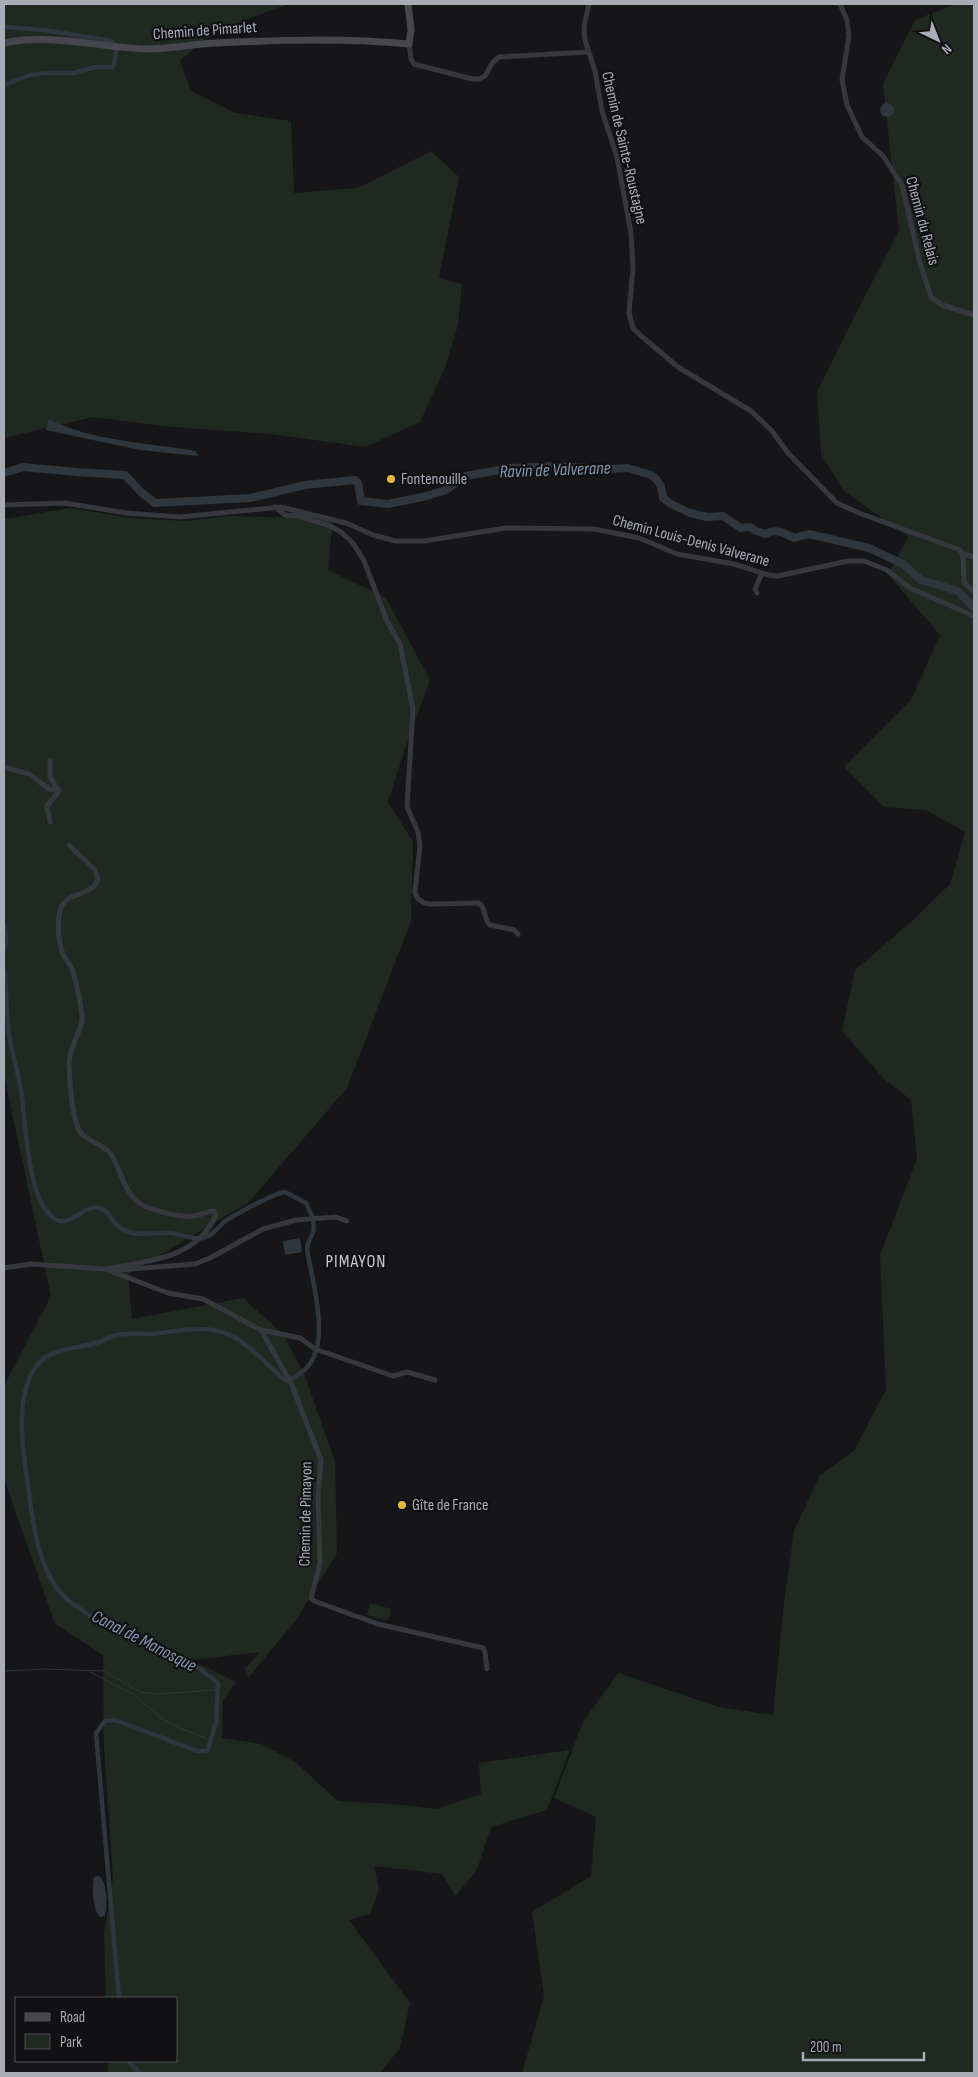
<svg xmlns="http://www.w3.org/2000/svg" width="978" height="2077" font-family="'Sofia Sans Condensed',sans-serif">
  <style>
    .green { fill: #202822 }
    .water { fill: #2f363d }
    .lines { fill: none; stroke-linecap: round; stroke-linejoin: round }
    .stream { stroke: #2f363d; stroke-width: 1 }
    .canal { stroke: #2f363d; stroke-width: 4.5 }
    .river { stroke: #2f363d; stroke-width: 8 }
    .street { stroke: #37383d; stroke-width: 5 }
    .secondary { stroke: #45474d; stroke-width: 7 }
    .poi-dot { fill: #e7ba3f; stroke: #111113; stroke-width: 2 }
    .labels { text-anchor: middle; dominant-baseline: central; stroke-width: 4.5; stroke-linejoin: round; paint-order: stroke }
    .street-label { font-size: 16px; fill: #a9acb7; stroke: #111113 }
    .poi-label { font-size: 16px; fill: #a9acb7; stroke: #111113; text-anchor: start }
    .water-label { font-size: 18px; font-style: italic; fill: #8297b0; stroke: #111113 }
    .neighbourhood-label { font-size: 18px; letter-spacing: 1px; fill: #caccd3; stroke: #111113 }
  </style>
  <rect width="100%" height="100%" fill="#161618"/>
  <!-- green -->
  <g class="green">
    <polygon points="4,4 288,4 245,20 203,41 180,61 191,91 235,113 291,121 294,193 358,188 431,151 459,177 439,278 462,284 458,325 445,368 420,422 365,447 271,434 173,427 93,417 4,438"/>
    <polygon points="955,4 974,4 974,2073 522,2073 544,1996 532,1912 591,1876 596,1817 554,1798 583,1722 618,1673 719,1707 773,1715 783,1611 794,1531 820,1475 854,1451 886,1389 880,1255 917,1159 911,1100 884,1079 842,1031 855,970 912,921 950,884 965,832 926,810 884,807 844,767 911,700 940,635 886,572 890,571 908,537 843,490 821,454 817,392 855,315 899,231 883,84 915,20"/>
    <polygon points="70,508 131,518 186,521 228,516 333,519 328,570 386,598 430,680 407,743 388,802 413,842 411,921 347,1088 248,1203 128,1274 132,1319 243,1298 283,1334 304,1374 335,1461 337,1553 296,1620 249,1677 245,1669 260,1652 191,1660 236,1682 223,1700 222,1738 261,1744 295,1762 338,1801 393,1804 436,1809 481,1794 479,1763 570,1750 547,1810 491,1827 477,1870 455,1896 442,1874 374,1866 379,1889 370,1914 349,1920 410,2003 400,2048 380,2073 108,2073 108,2061 176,2061 176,1998 106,1998 104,1933 113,1879 104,1746 103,1655 55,1624 4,1479 4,1386 51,1296 4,1075 4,519"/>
    <polygon points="370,1603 391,1609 388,1620 367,1615"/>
  </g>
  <!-- water -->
  <g class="water">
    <circle cx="887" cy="110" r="7"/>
    <path d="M49,419C90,441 151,443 196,451L198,456L140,450L46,430Z"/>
    <polygon points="300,1238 302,1252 285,1255 283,1241"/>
    <path d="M99,1876C108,1884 107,1905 105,1916L100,1917C92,1908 92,1888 94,1877Z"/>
  </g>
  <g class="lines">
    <!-- stream -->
    <g class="stream">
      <polyline points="4,1671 46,1669 104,1671 140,1692 157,1694 214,1690"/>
      <polyline points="90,1672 133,1694 161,1718 182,1729 207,1739"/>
    </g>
    <!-- canal -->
    <g class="canal">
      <polyline points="4,27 44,30 111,41 117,46 114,65 112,67 95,67 74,73 45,73 30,75 4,85"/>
      <polyline points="4,924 6,940 4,949"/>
      <path d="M4,970C7,992 6,1013 9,1035C12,1056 20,1076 22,1098C26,1127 28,1198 52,1217C71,1233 85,1198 104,1210C111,1215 114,1225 122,1229C137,1238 153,1231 170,1233C181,1234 191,1240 203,1238C215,1235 218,1226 227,1220C238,1213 273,1194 285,1192L306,1203L312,1216"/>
      <path d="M119,1998L96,1733L105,1721L115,1720L197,1751H207L216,1723L218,1683L185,1658L158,1652L150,1648C123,1633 81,1615 61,1593C39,1569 33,1524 29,1493C24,1457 13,1401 35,1368C48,1348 75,1349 96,1343C103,1341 110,1336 117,1335C128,1333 140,1334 151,1334C176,1332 198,1325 222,1332C248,1340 264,1364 285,1380C291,1381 296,1376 302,1372C334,1348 312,1282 307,1249C308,1235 316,1238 313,1220"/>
      <polyline points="128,2061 140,2073"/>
    </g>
    <!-- river -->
    <path class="river" d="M4,473L23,467L76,472L125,475L141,492L155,503L250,498L305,485L355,480L358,483L361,501L388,504L427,496L446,490L466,476L511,468L555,466L609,469L628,468L651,475L656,479L661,486L663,498L671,504L690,513L707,517L723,516L741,528L750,527L756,531L766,534C776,528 784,533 794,538L809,534L869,548L903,564L921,580L958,591L974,608"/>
    <!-- street -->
    <g class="street">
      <polyline points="589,4 584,26 585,40 595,71 602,111 617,157 631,233 633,267 629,313 633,328 640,335 678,367 751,411 772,431 788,453 837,503 859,513 960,550 963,555 964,582 974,592"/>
      <polyline points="840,4 847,20 849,36 842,80 847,105 862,137 883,156 902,185 920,263 931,297 942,305 974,315"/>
      <polyline points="409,44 411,59 414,64 472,79 479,79 485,76 493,62 499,57 588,52"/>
      <polyline points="4,505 65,503 126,513 180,517 281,507 346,523 373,535 395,541 424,541 506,528 594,529 639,538 677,554 734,564 768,575 778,576 848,561 864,561 887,570 910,588 974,616"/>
      <path d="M275,507L285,515L299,516L330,526L341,532L353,543L364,561L387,621L400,644L413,709L407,807L418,832L420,846L415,892L417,898L424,903L430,904L479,903C487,909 483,919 490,925L514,930L518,934"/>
      <polyline points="963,554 974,557"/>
      <polyline points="757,593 755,589 762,573"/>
      <polyline points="4,767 29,774 49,789 59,790"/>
      <polyline points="50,822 47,806 59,791 50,777 50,760"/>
      <path d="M69,845L95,870L98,879C93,897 64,891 60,911C57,925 58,943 64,956C67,961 72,966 73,972C77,984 81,1005 82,1017C83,1030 69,1045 69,1064C70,1081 71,1112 78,1128C83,1141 101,1142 110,1153C122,1170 124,1197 144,1206C158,1212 178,1217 192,1216C200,1216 207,1210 214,1211L216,1215C197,1259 147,1261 106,1269"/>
      <polyline points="4,1268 31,1264 105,1269 168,1293 203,1299 261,1330 291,1383 321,1460 318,1496 320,1563 311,1598 314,1601 378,1624 483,1648 485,1652 487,1669"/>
      <polyline points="118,1270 195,1264 210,1258 263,1229 296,1220 336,1217 347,1221"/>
      <polyline points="261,1330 300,1338 315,1349 393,1376 407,1372 435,1380"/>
    </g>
    <!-- secondary -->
    <path class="secondary" d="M4,43C51,33 101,48 148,49C170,49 193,44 216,43C280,40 345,38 409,44L411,30L408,4"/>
  </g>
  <!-- markers -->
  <g class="poi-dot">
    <circle cx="391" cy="479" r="5"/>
    <circle cx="402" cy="1505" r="5"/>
  </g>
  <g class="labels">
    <!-- street labels -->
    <g class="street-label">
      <text transform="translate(205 31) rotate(-4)">Chemin de Pimarlet</text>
      <text transform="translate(624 148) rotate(77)">Chemin de Sainte-Roustagne</text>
      <text transform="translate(922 221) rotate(75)">Chemin du Relais</text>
      <text transform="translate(691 541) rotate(15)">Chemin Louis-Denis Valverane</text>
      <text transform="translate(306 1514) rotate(-89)">Chemin de Pimayon</text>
    </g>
    <!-- poi labels -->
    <g class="poi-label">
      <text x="401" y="479">Fontenouille</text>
      <text x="412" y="1505">Gîte de France</text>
    </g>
    <!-- water labels -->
    <g class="water-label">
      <text transform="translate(555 470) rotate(-2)">Ravin de Valverane</text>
      <text transform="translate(144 1641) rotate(27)">Canal de Manosque</text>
    </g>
    <!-- neighbourhood labels -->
    <g class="neighbourhood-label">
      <text x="356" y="1261">PIMAYON</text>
    </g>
  </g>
  <!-- border -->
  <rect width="978" height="2077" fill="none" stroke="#a9acb7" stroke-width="10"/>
  <!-- legend -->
  <rect x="15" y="1997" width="162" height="65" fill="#111113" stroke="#4e4f55"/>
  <rect x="25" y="2013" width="25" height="8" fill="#45474d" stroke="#4e4f55"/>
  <text x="60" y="2022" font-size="15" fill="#a9acb7">Road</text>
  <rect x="25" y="2034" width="25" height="15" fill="#202822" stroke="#4e4f55"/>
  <text x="60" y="2047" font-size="15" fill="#a9acb7">Park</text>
  <!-- north arrow -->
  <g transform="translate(938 40) rotate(137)" stroke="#111113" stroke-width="4" paint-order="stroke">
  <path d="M0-4L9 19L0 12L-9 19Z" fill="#a9acb7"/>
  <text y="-8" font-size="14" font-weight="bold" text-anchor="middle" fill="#a9acb7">N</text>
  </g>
  <!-- scale -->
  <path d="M803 2052v8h121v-8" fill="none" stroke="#a9acb7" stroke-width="2.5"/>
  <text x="810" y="2052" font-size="15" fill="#a9acb7" stroke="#111113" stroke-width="4" paint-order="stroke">200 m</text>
</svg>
